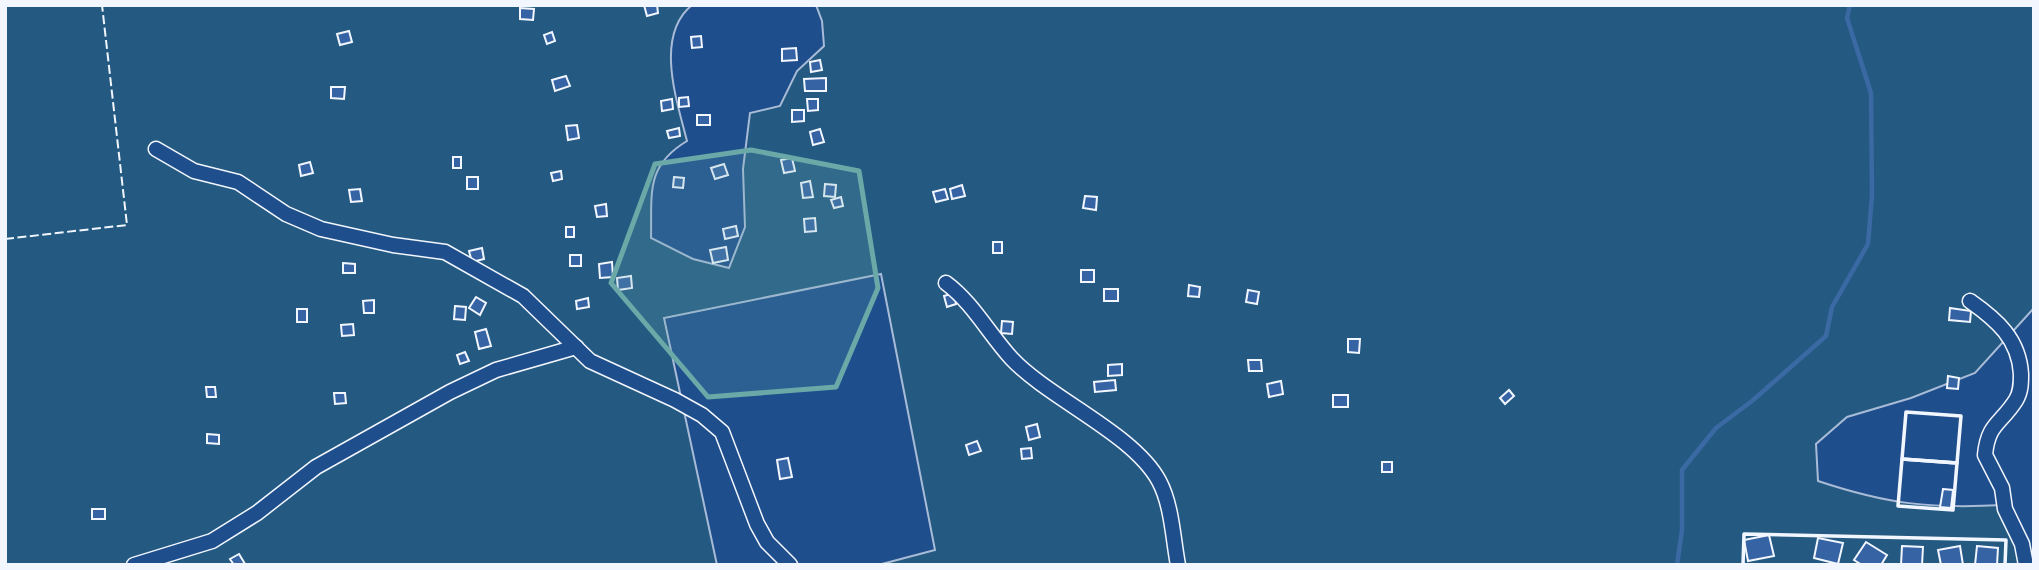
<svg xmlns="http://www.w3.org/2000/svg" width="2039" height="570" font-family="Figtree,sans-serif">
  <style>
    .green { fill: #245a82; stroke: #a8bbd7; stroke-width: 2 }
    .lines { fill: none; stroke-linecap: round; stroke-linejoin: round }
    .stream { stroke: #3b69a3; stroke-width: 4.5 }
    .building { fill: #3563a3; stroke: #f2f6ff; stroke-width: 2 }
    .minor-casing { stroke: #f2f6ff; stroke-width: 17 }
    .minor { stroke: #1f4e8c; stroke-width: 14 }
    .fence { stroke: #f2f6ff; stroke-width: 2; stroke-dasharray: 9 3.5; stroke-linecap: butt }
    .wall { stroke: #f2f6ff; stroke-width: 3.5 }
    .marked { fill: #6aa9a8; fill-opacity: 0.2; stroke: #6aa9a8; stroke-width: 5; stroke-linejoin: round }
  </style>
  <rect width="100%" height="100%" fill="#1f4e8c"/>
  <!-- green -->
  <path class="green" d="M5,5H692C654,36 677,101 687,141C645,166 652,194 651,238L693,259L729,268L745,227L743,169L750,113L780,106L797,71L824,46L822,21L816,5H2034V308L1975,373L1911,398L1847,417L1816,444L1818,481C1887,504 1930,509 2003,505L2022,565H878L935,550L881,274L664,318L717,565H5Z"/>
  <g class="lines">
    <!-- stream -->
    <polyline class="stream" points="1677,565 1682,530 1682,470 1716,428 1752,401 1826,336 1832,307 1868,244 1872,195 1871,93 1847,18 1850,5"/>
  </g>
  <!-- building -->
  <g class="building">
    <polygon points="644,5 657,5 658,13 647,16"/>
    <polygon points="520,8 534,9 533,20 520,19"/>
    <polygon points="349,31 352,42 340,45 337,34"/>
    <polygon points="552,32 555,41 547,44 544,35"/>
    <polygon points="701,36 702,47 692,48 691,37"/>
    <polygon points="796,48 797,60 782,61 782,49"/>
    <polygon points="820,60 822,70 811,72 810,62"/>
    <polygon points="566,76 570,86 555,91 552,80"/>
    <polygon points="826,78 826,91 805,91 804,79"/>
    <polygon points="331,87 345,87 344,99 331,98"/>
    <polygon points="688,97 689,106 679,107 679,98"/>
    <polygon points="672,99 673,109 662,111 661,101"/>
    <polygon points="807,99 818,99 818,110 808,111"/>
    <polygon points="792,110 804,110 804,121 792,122"/>
    <rect x="697" y="115" width="13" height="10"/>
    <polygon points="577,125 579,138 568,140 566,126"/>
    <polygon points="679,128 680,136 669,138 667,131"/>
    <polygon points="820,129 824,142 813,145 810,132"/>
    <rect x="453" y="157" width="8" height="11"/>
    <polygon points="792,158 795,171 784,173 781,160"/>
    <polygon points="310,162 313,173 301,176 299,165"/>
    <polygon points="724,164 728,175 715,179 711,168"/>
    <polygon points="561,171 562,179 553,181 551,173"/>
    <rect x="467" y="177" width="11" height="12"/>
    <polygon points="674,177 684,178 683,188 673,187"/>
    <polygon points="810,181 813,197 803,198 801,183"/>
    <polygon points="825,184 836,185 835,197 824,196"/>
    <polygon points="962,185 965,196 952,199 950,189"/>
    <polygon points="360,189 362,201 351,202 349,190"/>
    <polygon points="945,189 948,199 936,202 933,192"/>
    <polygon points="1085,196 1097,197 1096,210 1083,208"/>
    <polygon points="841,197 843,206 834,208 831,200"/>
    <polygon points="606,204 607,216 597,217 595,206"/>
    <polygon points="815,218 816,231 805,232 804,219"/>
    <polygon points="736,226 738,236 725,239 723,229"/>
    <rect x="566" y="227" width="8" height="10"/>
    <rect x="993" y="242" width="9" height="11"/>
    <polygon points="726,247 728,260 713,263 710,250"/>
    <polygon points="482,248 484,259 472,262 469,251"/>
    <rect x="570" y="255" width="11" height="11"/>
    <polygon points="612,262 613,277 600,278 599,264"/>
    <polygon points="343,263 355,264 355,273 343,273"/>
    <rect x="1081" y="270" width="13" height="12"/>
    <polygon points="631,276 632,288 618,290 617,278"/>
    <polygon points="1189,285 1200,287 1199,297 1188,296"/>
    <rect x="1104" y="289" width="14" height="12"/>
    <polygon points="1248,290 1259,292 1257,304 1246,302"/>
    <polygon points="954,293 956,304 947,307 944,296"/>
    <polygon points="476,297 486,303 480,315 469,308"/>
    <polygon points="588,298 589,307 577,309 576,301"/>
    <polygon points="374,300 374,313 364,313 363,301"/>
    <polygon points="455,306 466,307 465,320 454,319"/>
    <polygon points="1950,308 1971,311 1970,322 1949,320"/>
    <rect x="297" y="309" width="10" height="13"/>
    <polygon points="1002,321 1013,322 1012,334 1001,333"/>
    <polygon points="353,324 354,335 342,336 341,325"/>
    <polygon points="486,329 491,346 479,349 475,332"/>
    <polygon points="1348,339 1360,339 1359,353 1348,352"/>
    <polygon points="465,352 469,361 460,364 457,355"/>
    <polygon points="1248,360 1261,360 1262,371 1249,371"/>
    <polygon points="1122,364 1122,375 1108,376 1108,365"/>
    <polygon points="1948,376 1959,378 1958,389 1947,388"/>
    <polygon points="1115,380 1116,390 1095,392 1094,382"/>
    <polygon points="1281,381 1283,394 1269,397 1267,384"/>
    <polygon points="206,387 215,387 216,397 207,397"/>
    <polygon points="1509,390 1514,396 1505,404 1500,398"/>
    <polygon points="334,393 345,393 346,403 335,404"/>
    <rect x="1333" y="395" width="15" height="12"/>
    <polygon points="1037,424 1040,437 1029,440 1026,427"/>
    <polygon points="207,434 219,435 219,444 207,443"/>
    <polygon points="977,441 981,451 969,455 966,445"/>
    <polygon points="1031,448 1032,458 1022,459 1021,449"/>
    <polygon points="788,458 792,477 780,479 777,460"/>
    <rect x="1382" y="462" width="10" height="10"/>
    <polygon points="1943,489 1953,490 1951,508 1940,507"/>
    <rect x="92" y="509" width="13" height="10"/>
    <polygon points="1769,535 1774,556 1748,561 1744,540"/>
    <polygon points="1818,538 1843,543 1838,564 1814,558"/>
    <polygon points="1866,542 1887,555 1881,565 1862,565 1854,560"/>
    <polygon points="1902,546 1923,547 1922,565 1901,565"/>
    <polygon points="1960,546 1963,565 1941,565 1938,550"/>
    <polygon points="1977,546 1998,548 1997,565 1975,565"/>
    <polygon points="239,554 245,564 234,565 230,559"/>
  </g>
  <g class="lines">
    <!-- minor casing -->
    <g class="minor-casing">
      <g id="minor">
        <polyline points="156,149 194,171 238,182 286,214 321,229 393,245 445,252 523,296 590,361 675,400 702,415 722,432 757,524 767,542 790,565"/>
        <path d="M946,283C973,303 989,334 1012,359C1050,399 1134,434 1159,481C1172,505 1173,539 1178,565"/>
        <path d="M1970,301C1997,320 2019,339 2021,374C2021,383 2021,392 2016,400C2001,424 1988,423 1985,455L2002,488L2005,509L2022,544L2026,565"/>
        <polyline points="134,565 212,541 257,513 316,467 450,392 496,370 576,347"/>
      </g>
    </g>
    <!-- minor -->
    <use href="#minor" class="minor"/>
    <!-- fence -->
    <polyline class="fence" points="5,239 127,225 102,5"/>
    <!-- wall -->
    <g class="wall">
      <polygon points="1906,412 1961,416 1957,463 1902,459"/>
      <polygon points="1902,459 1957,463 1953,510 1898,506"/>
      <polyline points="1743,565 1744,534 2006,540 2005,565"/>
    </g>
  </g>
  <!-- marked area -->
  <path class="marked" d="M751,150L859,171L878,288L836,387L708,397L611,283L655,164Z"/>
  <!-- border -->
  <rect width="2039" height="570" fill="none" stroke="#f2f6ff" stroke-width="14"/>
</svg>
